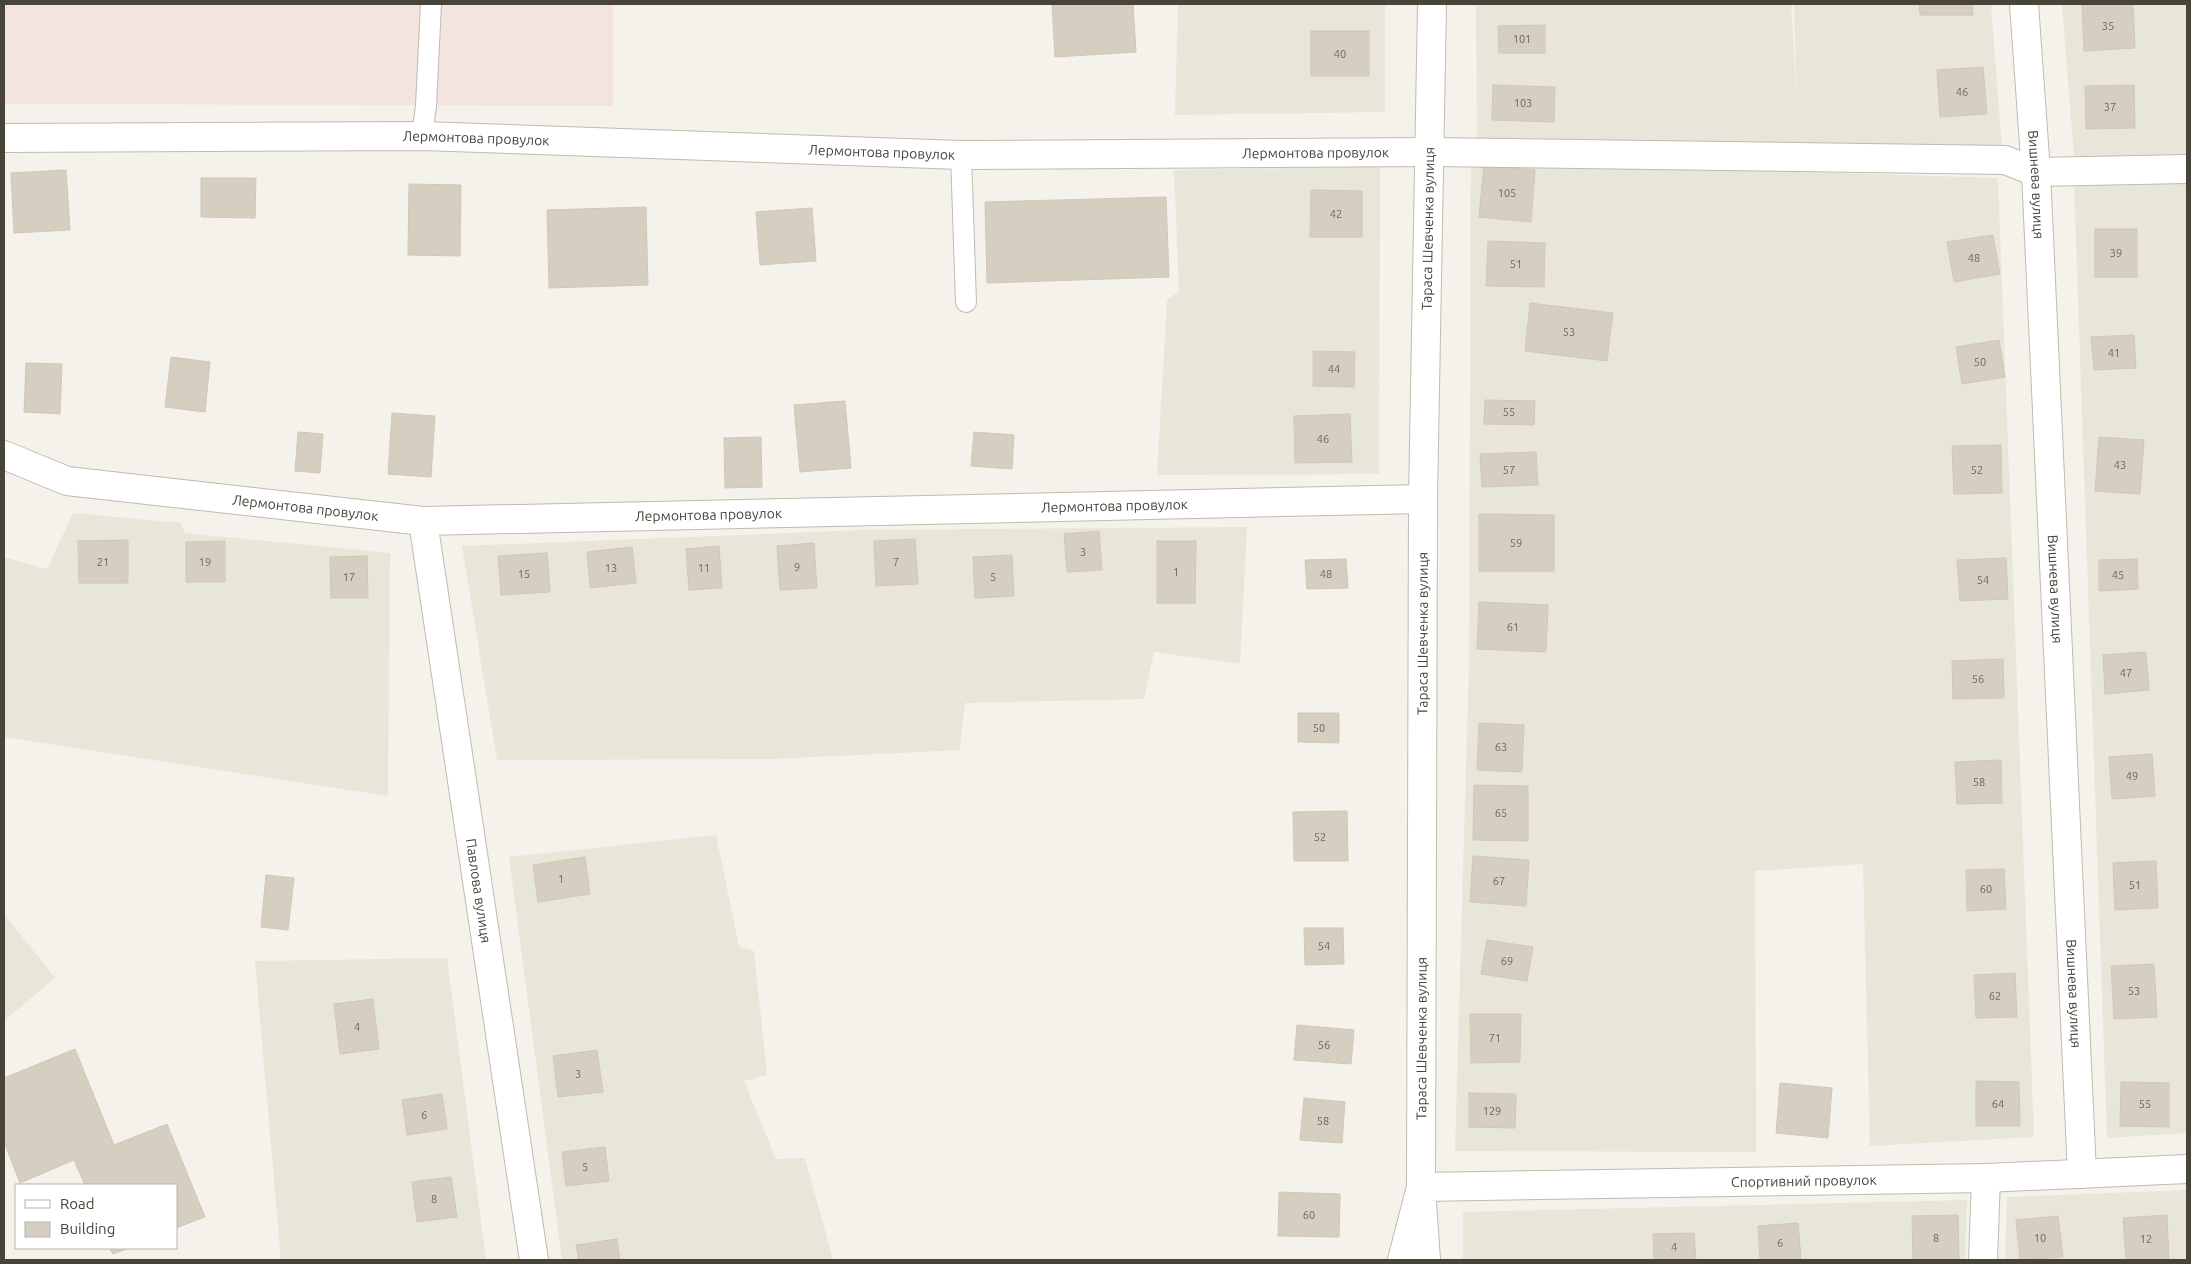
<svg xmlns="http://www.w3.org/2000/svg" width="2191" height="1264" font-family="Ubuntu,sans-serif">
  <style>
    .residential { fill: #e8e5d9 }
    .medical { fill: #f4e4df }
    .building { fill: #d6cfc1; stroke: #d0c8b4 }
    .lines { fill: none; stroke-linecap: round; stroke-linejoin: round }
    .service-casing { stroke: #c0bbae; stroke-width: 22 }
    .minor-casing { stroke: #c0bbae; stroke-width: 30 }
    .service { stroke: #fff; stroke-width: 20 }
    .minor { stroke: #fff; stroke-width: 28 }
    .labels { text-anchor: middle; dominant-baseline: central; stroke-width: 4.5; stroke-linejoin: round; paint-order: stroke }
    .number-label { font-size: 11px; fill: #6c675b }
    .street-label { font-size: 14px; fill: #494439; stroke: #fff }
  </style>
  <rect width="100%" height="100%" fill="#f5f2eb"/>
  <!-- residential -->
  <g class="residential">
    <polygon points="1178,4 1385,4 1385,112 1175,115"/>
    <polygon points="1476,4 1791,4 1797,102 1794,4 1991,4 2002,149 1477,143"/>
    <polygon points="2062,4 2187,4 2187,156 2074,157"/>
    <polygon points="1471,162 1998,178 2034,1137 1870,1146 1863,864 1755,871 1756,1152 1455,1151 1469,663"/>
    <polygon points="1380,167 1379,474 1157,475 1167,300 1179,291 1174,170"/>
    <polygon points="2187,182 2187,1133 2107,1138 2074,183"/>
    <polygon points="73,513 181,523 185,533 390,553 388,796 4,737 4,557 47,569"/>
    <polygon points="1247,527 1240,664 1154,652 1144,699 965,703 960,750 774,759 497,760 462,546 864,530"/>
    <polygon points="716,835 739,947 754,951 767,1075 744,1081 776,1159 805,1158 833,1260 562,1260 509,857"/>
    <polygon points="4,914 55,978 4,1021"/>
    <polygon points="447,958 486,1260 281,1260 255,961"/>
    <polygon points="2187,1190 2187,1260 2005,1260 2007,1197"/>
    <polygon points="1967,1200 1965,1260 1463,1260 1463,1212"/>
  </g>
  <!-- medical -->
  <polygon class="medical" points="4,4 613,4 613,106 4,104"/>
  <!-- building -->
  <g class="building">
    <polygon points="1052,4 1133,4 1136,52 1055,57"/>
    <polygon points="1919,4 1972,4 1973,15 1920,15"/>
    <polygon points="2082,4 2133,4 2135,48 2084,51"/>
    <polygon points="1545,25 1545,53 1499,53 1498,26"/>
    <rect x="1311" y="31" width="58" height="45"/>
    <polygon points="1983,67 1987,114 1940,117 1937,70"/>
    <polygon points="1493,85 1555,87 1554,122 1492,120"/>
    <polygon points="2134,85 2135,128 2086,129 2085,86"/>
    <polygon points="1484,165 1535,170 1531,222 1479,217"/>
    <polygon points="66,170 70,230 14,233 11,173"/>
    <polygon points="201,178 256,178 255,218 201,217"/>
    <polygon points="409,184 461,185 460,256 408,255"/>
    <polygon points="1311,190 1362,191 1362,237 1310,237"/>
    <polygon points="1166,197 1169,277 987,283 985,202"/>
    <polygon points="646,207 648,285 549,288 547,210"/>
    <polygon points="812,208 816,261 760,265 756,212"/>
    <rect x="2095" y="229" width="42" height="48"/>
    <polygon points="1993,235 2000,274 1954,282 1947,242"/>
    <polygon points="1488,241 1545,243 1544,287 1486,286"/>
    <polygon points="1530,303 1613,313 1607,361 1525,351"/>
    <polygon points="2134,335 2136,368 2094,370 2091,337"/>
    <polygon points="1999,340 2005,377 1962,384 1956,347"/>
    <polygon points="1313,351 1355,352 1354,387 1313,386"/>
    <polygon points="171,357 210,362 205,412 165,407"/>
    <polygon points="26,363 62,364 60,414 24,412"/>
    <polygon points="1485,400 1535,401 1534,425 1484,424"/>
    <polygon points="845,401 851,468 800,472 794,405"/>
    <polygon points="392,413 435,416 431,477 388,474"/>
    <polygon points="1350,414 1352,462 1295,463 1294,416"/>
    <polygon points="298,432 323,434 320,473 295,471"/>
    <polygon points="974,432 1014,435 1012,469 971,466"/>
    <polygon points="761,437 762,487 725,488 724,438"/>
    <polygon points="2099,437 2144,440 2140,494 2095,491"/>
    <polygon points="2001,445 2002,493 1954,494 1952,446"/>
    <polygon points="1536,452 1538,485 1482,487 1480,454"/>
    <polygon points="1479,514 1554,515 1554,571 1479,571"/>
    <polygon points="1099,531 1102,570 1067,572 1064,534"/>
    <polygon points="915,539 918,584 876,586 874,541"/>
    <polygon points="128,540 128,583 79,583 78,541"/>
    <polygon points="225,541 225,582 186,582 186,542"/>
    <polygon points="1157,541 1196,541 1195,603 1157,603"/>
    <polygon points="814,543 817,588 780,590 777,546"/>
    <polygon points="719,546 722,588 689,590 686,549"/>
    <polygon points="632,547 636,583 590,588 587,552"/>
    <polygon points="547,553 550,592 501,595 498,556"/>
    <polygon points="1012,555 1014,596 975,598 973,557"/>
    <polygon points="367,556 368,598 331,598 330,557"/>
    <polygon points="2006,558 2008,599 1960,601 1957,560"/>
    <polygon points="1346,559 1348,588 1307,589 1305,560"/>
    <polygon points="2137,559 2138,589 2099,591 2099,560"/>
    <polygon points="1479,602 1548,605 1546,652 1477,649"/>
    <polygon points="2146,652 2149,690 2105,694 2103,655"/>
    <polygon points="2003,659 2004,698 1953,699 1952,661"/>
    <polygon points="1298,713 1339,713 1339,743 1298,742"/>
    <polygon points="1479,723 1524,725 1522,772 1477,770"/>
    <polygon points="2152,754 2155,796 2112,799 2109,757"/>
    <polygon points="2001,760 2002,803 1957,804 1955,762"/>
    <polygon points="1474,785 1528,786 1528,841 1473,840"/>
    <polygon points="1347,811 1348,861 1294,861 1293,812"/>
    <polygon points="1473,856 1529,860 1526,906 1470,902"/>
    <polygon points="585,857 590,894 538,902 533,865"/>
    <polygon points="2156,861 2158,908 2115,910 2113,863"/>
    <polygon points="2004,869 2006,909 1967,911 1966,870"/>
    <polygon points="266,875 294,878 288,930 261,927"/>
    <polygon points="1304,928 1343,928 1344,964 1305,965"/>
    <polygon points="1487,940 1533,947 1527,981 1481,974"/>
    <polygon points="2154,964 2157,1017 2114,1019 2111,966"/>
    <polygon points="2015,973 2017,1017 1976,1018 1974,975"/>
    <polygon points="373,999 379,1049 340,1054 334,1004"/>
    <polygon points="1470,1014 1521,1014 1520,1062 1471,1063"/>
    <polygon points="1297,1025 1354,1030 1351,1064 1294,1060"/>
    <polygon points="75,1049 114,1145 167,1124 205,1217 176,1228 176,1185 85,1185 74,1160 20,1183 4,1142 4,1078"/>
    <polygon points="597,1050 603,1092 558,1097 553,1056"/>
    <polygon points="1976,1081 2019,1082 2020,1126 1976,1126"/>
    <polygon points="2121,1082 2169,1083 2169,1127 2120,1126"/>
    <polygon points="1780,1083 1832,1088 1828,1138 1776,1133"/>
    <polygon points="1469,1093 1516,1094 1515,1128 1469,1127"/>
    <polygon points="442,1094 447,1129 407,1135 402,1100"/>
    <polygon points="1304,1098 1345,1102 1342,1143 1300,1140"/>
    <polygon points="605,1147 609,1181 566,1186 562,1152"/>
    <polygon points="451,1177 457,1217 417,1222 412,1182"/>
    <polygon points="1279,1192 1340,1194 1339,1237 1278,1236"/>
    <polygon points="1958,1215 1959,1260 1913,1260 1912,1216"/>
    <polygon points="2167,1215 2169,1260 2126,1260 2123,1218"/>
    <polygon points="2058,1216 2063,1257 2020,1260 2016,1220"/>
    <polygon points="1798,1223 1801,1260 1760,1260 1758,1226"/>
    <polygon points="1694,1233 1696,1260 1654,1260 1653,1234"/>
    <polygon points="617,1239 620,1260 579,1260 576,1245"/>
    <polygon points="110,1248 129,1248 113,1254"/>
  </g>
  <g class="lines">
    <!-- service casing -->
    <g class="service-casing">
      <g id="service">
        <polyline points="422,136 426,106 431,4"/>
        <polyline points="961,155 966,302"/>
      </g>
    </g>
    <!-- minor casing -->
    <g class="minor-casing">
      <g id="minor">
        <path id="s1" d="M2024,4L2036,172L2082,1174"/>
        <path id="s2" d="M4,138L422,136L961,155L1430,152L2005,160L2036,172L2187,169"/>
        <path id="s3" d="M4,455L67,481L423,521L1423,499"/>
        <path id="s4" d="M423,521L534,1260"/>
        <path id="s5" d="M1402,1260L1421,1187L1423,499L1432,4"/>
        <path id="s6" d="M1426,1260L1421,1187L1986,1178L2187,1169"/>
        <polyline points="1983,1260 1986,1178"/>
      </g>
    </g>
    <!-- service -->
    <use href="#service" class="service"/>
    <!-- minor -->
    <use href="#minor" class="minor"/>
  </g>
  <g class="labels">
    <!-- number labels -->
    <g class="number-label">
      <text x="2108" y="26">35</text>
      <text x="1522" y="39">101</text>
      <text x="1340" y="54">40</text>
      <text x="1962" y="92">46</text>
      <text x="1523" y="103">103</text>
      <text x="2110" y="107">37</text>
      <text x="1507" y="193">105</text>
      <text x="1336" y="214">42</text>
      <text x="2116" y="253">39</text>
      <text x="1974" y="258">48</text>
      <text x="1516" y="264">51</text>
      <text x="1569" y="332">53</text>
      <text x="2114" y="353">41</text>
      <text x="1980" y="362">50</text>
      <text x="1334" y="369">44</text>
      <text x="1509" y="412">55</text>
      <text x="1323" y="439">46</text>
      <text x="2120" y="465">43</text>
      <text x="1509" y="470">57</text>
      <text x="1977" y="470">52</text>
      <text x="1516" y="543">59</text>
      <text x="1083" y="552">3</text>
      <text x="103" y="562">21</text>
      <text x="205" y="562">19</text>
      <text x="896" y="562">7</text>
      <text x="797" y="567">9</text>
      <text x="611" y="568">13</text>
      <text x="704" y="568">11</text>
      <text x="1176" y="572">1</text>
      <text x="524" y="574">15</text>
      <text x="1326" y="574">48</text>
      <text x="2118" y="575">45</text>
      <text x="349" y="577">17</text>
      <text x="993" y="577">5</text>
      <text x="1983" y="580">54</text>
      <text x="1513" y="627">61</text>
      <text x="2126" y="673">47</text>
      <text x="1978" y="679">56</text>
      <text x="1319" y="728">50</text>
      <text x="1501" y="747">63</text>
      <text x="2132" y="776">49</text>
      <text x="1979" y="782">58</text>
      <text x="1501" y="813">65</text>
      <text x="1320" y="837">52</text>
      <text x="561" y="879">1</text>
      <text x="1499" y="881">67</text>
      <text x="2135" y="885">51</text>
      <text x="1986" y="889">60</text>
      <text x="1324" y="946">54</text>
      <text x="1507" y="961">69</text>
      <text x="2134" y="991">53</text>
      <text x="1995" y="996">62</text>
      <text x="357" y="1027">4</text>
      <text x="1495" y="1038">71</text>
      <text x="1324" y="1045">56</text>
      <text x="578" y="1074">3</text>
      <text x="1998" y="1104">64</text>
      <text x="2145" y="1104">55</text>
      <text x="1492" y="1111">129</text>
      <text x="424" y="1115">6</text>
      <text x="1323" y="1121">58</text>
      <text x="585" y="1167">5</text>
      <text x="434" y="1199">8</text>
      <text x="1309" y="1215">60</text>
      <text x="1936" y="1238">8</text>
      <text x="2040" y="1238">10</text>
      <text x="2146" y="1239">12</text>
      <text x="1780" y="1243">6</text>
      <text x="1674" y="1247">4</text>
    </g>
    <!-- street labels -->
    <g class="street-label">
      <text stroke="none"><textPath href="#s2" startOffset="472">Лермонтова провулок</textPath></text>
      <text stroke="none"><textPath href="#s2" startOffset="878">Лермонтова провулок</textPath></text>
      <text stroke="none"><textPath href="#s2" startOffset="1312">Лермонтова провулок</textPath></text>
      <text stroke="none"><textPath href="#s1" startOffset="181">Вишнева вулиця</textPath></text>
      <text stroke="none"><textPath href="#s5" startOffset="1034">Тараса Шевченка вулиця</textPath></text>
      <text stroke="none"><textPath href="#s3" startOffset="1118">Лермонтова провулок</textPath></text>
      <text stroke="none"><textPath href="#s3" startOffset="308">Лермонтова провулок</textPath></text>
      <text stroke="none"><textPath href="#s3" startOffset="712">Лермонтова провулок</textPath></text>
      <text stroke="none"><textPath href="#s1" startOffset="586">Вишнева вулиця</textPath></text>
      <text stroke="none"><textPath href="#s5" startOffset="629">Тараса Шевченка вулиця</textPath></text>
      <text stroke="none"><textPath href="#s4" startOffset="374">Павлова вулиця</textPath></text>
      <text stroke="none"><textPath href="#s1" startOffset="991">Вишнева вулиця</textPath></text>
      <text stroke="none"><textPath href="#s5" startOffset="224">Тараса Шевченка вулиця</textPath></text>
      <text stroke="none"><textPath href="#s6" startOffset="456">Спортивний провулок</textPath></text>
    </g>
  </g>
  <!-- border -->
  <rect width="2191" height="1264" fill="none" stroke="#494439" stroke-width="10"/>
  <!-- legend -->
  <rect x="15" y="1184" width="162" height="65" fill="#ffffff" stroke="#b6b4b0"/>
  <rect x="25" y="1200" width="25" height="8" fill="#ffffff" stroke="#b6b4b0"/>
  <text x="60" y="1209" font-size="15" fill="#494439">Road</text>
  <rect x="25" y="1222" width="25" height="15" fill="#d6cfc1" stroke="#b6b4b0"/>
  <text x="60" y="1234" font-size="15" fill="#494439">Building</text>
</svg>
